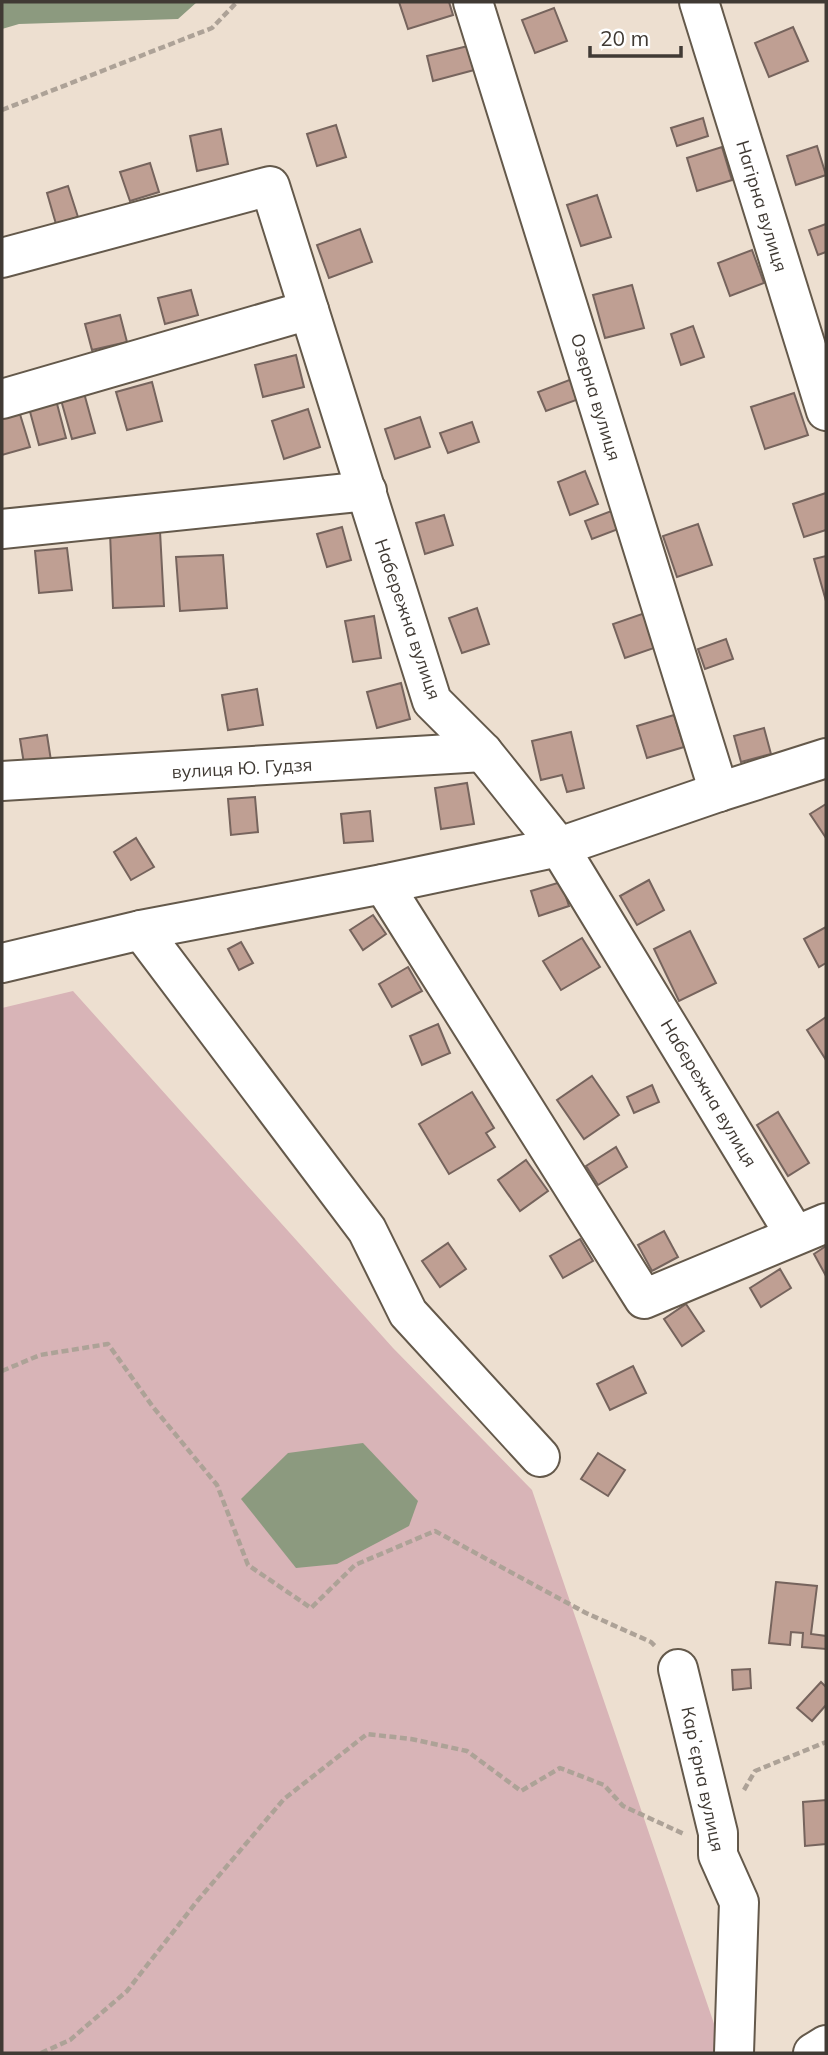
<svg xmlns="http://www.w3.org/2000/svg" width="828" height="2055" font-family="Mulish,sans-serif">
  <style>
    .green { fill: #d8b4b7 }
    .water { fill: #8c9a7f }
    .building { fill: #bf9f93; stroke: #76645d; stroke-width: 2 }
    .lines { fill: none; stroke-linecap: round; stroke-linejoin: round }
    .minor-casing { stroke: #64594b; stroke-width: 42 }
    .path { stroke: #ada297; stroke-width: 4.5; stroke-dasharray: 7 3.5; stroke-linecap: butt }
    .minor { stroke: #fff; stroke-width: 38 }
    .labels { text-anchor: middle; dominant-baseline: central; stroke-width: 5; stroke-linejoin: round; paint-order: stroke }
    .street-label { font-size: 18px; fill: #403a34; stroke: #fff }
  </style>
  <rect width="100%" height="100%" fill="#eddfd0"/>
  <!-- green -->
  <polygon class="green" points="73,991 393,1348 532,1490 724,2053 2,2053 2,1008"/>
  <!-- water -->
  <g class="water">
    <polygon points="2,2 197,2 178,19 19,24 2,29"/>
    <polygon points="363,1443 418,1501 409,1526 337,1564 296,1568 241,1499 288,1453"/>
  </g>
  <!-- building -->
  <g class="building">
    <polygon points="399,2 449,2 453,15 408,29"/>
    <polygon points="554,8 567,41 535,53 522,20"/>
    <polygon points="793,27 808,61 769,77 755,43"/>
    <polygon points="472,45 478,69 433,81 427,56"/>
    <polygon points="703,118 708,136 677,146 671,128"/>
    <polygon points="336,125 346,157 317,166 307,134"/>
    <polygon points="221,129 228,164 197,171 190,136"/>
    <polygon points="817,146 826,175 796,185 787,156"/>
    <polygon points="722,147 732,180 697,191 687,158"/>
    <polygon points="150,163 159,192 130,201 120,172"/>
    <polygon points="68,186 78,217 56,224 47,193"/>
    <polygon points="597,195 611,237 581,246 567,205"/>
    <polygon points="826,224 826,252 818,255 809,230"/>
    <polygon points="360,229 372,262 329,278 317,245"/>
    <polygon points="752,250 764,283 730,296 718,263"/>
    <polygon points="632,285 644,328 605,338 593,295"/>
    <polygon points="191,290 198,315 165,324 158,298"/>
    <polygon points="120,315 127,342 92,350 85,324"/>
    <polygon points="693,326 704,357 681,365 671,334"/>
    <polygon points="296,355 304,387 263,397 255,365"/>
    <polygon points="572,379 579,399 546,411 538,392"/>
    <polygon points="152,382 162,421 127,430 116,392"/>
    <polygon points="84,393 95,433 72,439 61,400"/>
    <polygon points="794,393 808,435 765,449 751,407"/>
    <polygon points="56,400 66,438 39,445 29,408"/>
    <polygon points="308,409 320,447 284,459 272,421"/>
    <polygon points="19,411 30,447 2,455 2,416"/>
    <polygon points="420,417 430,447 395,459 385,429"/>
    <polygon points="472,422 479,442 448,453 440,433"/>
    <polygon points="585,471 598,504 570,515 558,482"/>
    <polygon points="826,493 826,530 804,537 793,504"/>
    <polygon points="614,510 621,528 592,539 585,521"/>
    <polygon points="444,515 453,545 425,554 416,523"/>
    <polygon points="698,524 712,565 677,577 663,536"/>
    <polygon points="342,527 351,560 327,567 317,534"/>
    <polygon points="160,531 164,606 113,608 110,533"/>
    <polygon points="67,548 72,590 39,593 35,551"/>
    <polygon points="223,555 227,608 180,611 176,557"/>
    <polygon points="826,556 826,601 814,559"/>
    <polygon points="477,608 489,644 462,653 449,618"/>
    <polygon points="645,613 657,647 625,658 613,624"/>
    <polygon points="374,616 381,658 353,662 345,621"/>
    <polygon points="726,639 733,659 705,669 698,649"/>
    <polygon points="401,683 410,719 377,728 367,692"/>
    <polygon points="257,689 263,725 228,730 222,695"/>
    <polygon points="674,715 684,747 647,758 637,726"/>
    <polygon points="764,728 771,754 741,762 734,736"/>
    <polygon points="571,732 584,788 567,792 562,775 541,780 532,741"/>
    <polygon points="47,735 52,767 25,770 20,739"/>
    <polygon points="467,783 474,824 441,829 435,788"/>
    <polygon points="255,797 258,832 231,835 228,799"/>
    <polygon points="826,804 826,838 810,814"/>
    <polygon points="370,811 373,841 344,843 341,814"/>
    <polygon points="136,838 154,867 131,880 114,852"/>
    <polygon points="649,880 664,910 637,925 620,896"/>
    <polygon points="561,882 569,906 539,916 531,891"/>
    <polygon points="373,915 386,934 363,950 350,930"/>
    <polygon points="826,927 826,963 819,967 804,939"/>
    <polygon points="690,931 716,983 679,1001 654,949"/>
    <polygon points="582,938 600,967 561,990 543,961"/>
    <polygon points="241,942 253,963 239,970 228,949"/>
    <polygon points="408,967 422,991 392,1007 379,984"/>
    <polygon points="826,1017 826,1060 807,1030"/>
    <polygon points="438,1024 450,1053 422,1065 410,1036"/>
    <polygon points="592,1076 619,1115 584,1139 557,1100"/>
    <polygon points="652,1085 659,1102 634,1113 627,1097"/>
    <polygon points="472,1092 494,1128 486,1133 495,1147 449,1174 419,1124"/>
    <polygon points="778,1112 809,1163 788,1176 757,1125"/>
    <polygon points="616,1147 627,1167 598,1185 586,1166"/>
    <polygon points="526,1160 548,1191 520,1211 498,1180"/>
    <polygon points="664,1231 678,1257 652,1271 638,1245"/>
    <polygon points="580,1239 593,1261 563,1278 550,1256"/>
    <polygon points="448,1243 466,1269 440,1287 422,1261"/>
    <polygon points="826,1246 826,1276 814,1254"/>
    <polygon points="780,1269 791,1288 761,1307 750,1288"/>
    <polygon points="686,1304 704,1331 682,1346 664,1319"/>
    <polygon points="633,1366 646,1393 610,1410 597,1384"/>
    <polygon points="598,1453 625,1470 608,1496 581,1479"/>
    <polygon points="776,1582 817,1586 811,1634 826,1636 826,1649 802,1647 803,1633 791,1632 790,1645 769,1643"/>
    <polygon points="750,1669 751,1688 733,1690 732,1670"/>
    <polygon points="821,1682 826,1687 826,1705 812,1721 797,1708"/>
    <polygon points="826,1800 826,1844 805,1846 803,1802"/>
  </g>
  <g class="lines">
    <!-- minor casing -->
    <g class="minor-casing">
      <g id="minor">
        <polyline points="473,2 719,792"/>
        <polyline points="699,2 826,411"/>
        <polyline points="2,258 270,186 432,701 483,752 559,847 795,1235"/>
        <polyline points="2,399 309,310"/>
        <polyline points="2,529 367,491"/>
        <polyline points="2,781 483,752"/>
        <polyline points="383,884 644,1299 826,1223"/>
        <polyline points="141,930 367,1230 408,1313 540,1457"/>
        <polyline points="2,963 141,930 383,884 559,847 719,792 826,758"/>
        <polyline points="678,1669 718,1833 718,1855 739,1902 734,2053"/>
        <polyline points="813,2053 826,2045"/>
      </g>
    </g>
    <!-- path -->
    <g class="path">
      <polyline points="2,110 212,28 237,2"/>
      <polyline points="2,1371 40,1355 108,1344 153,1407 217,1485 248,1565 311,1608 355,1565 435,1531 586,1613 651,1642 655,1646"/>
      <polyline points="744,1790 755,1771 826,1742"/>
      <polyline points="41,2053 70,2040 127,1991 198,1900 284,1799 367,1734 411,1739 467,1751 521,1791 560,1768 604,1785 623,1806 684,1834"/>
    </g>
    <!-- minor -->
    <use href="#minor" class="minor"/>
  </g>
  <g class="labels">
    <!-- street labels -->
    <g class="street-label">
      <text transform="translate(762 206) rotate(73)">Нагірна вулиця</text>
      <text transform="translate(596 397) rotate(73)">Озерна вулиця</text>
      <text transform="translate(408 619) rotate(71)">Набережна вулиця</text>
      <text transform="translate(242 768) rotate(-3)">вулиця Ю. Гудзя</text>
      <text transform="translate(709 1093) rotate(59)">Набережна вулиця</text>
      <text transform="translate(703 1779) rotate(78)">Карʼєрна вулиця</text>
    </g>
  </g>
  <!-- border -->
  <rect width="828" height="2055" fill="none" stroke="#403a34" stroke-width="7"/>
  <!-- scale -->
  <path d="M590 46v10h91v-10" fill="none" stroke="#403a34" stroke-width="3.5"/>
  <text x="600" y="46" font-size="21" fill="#403a34" stroke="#ffffff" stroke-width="5" paint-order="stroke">20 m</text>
</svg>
